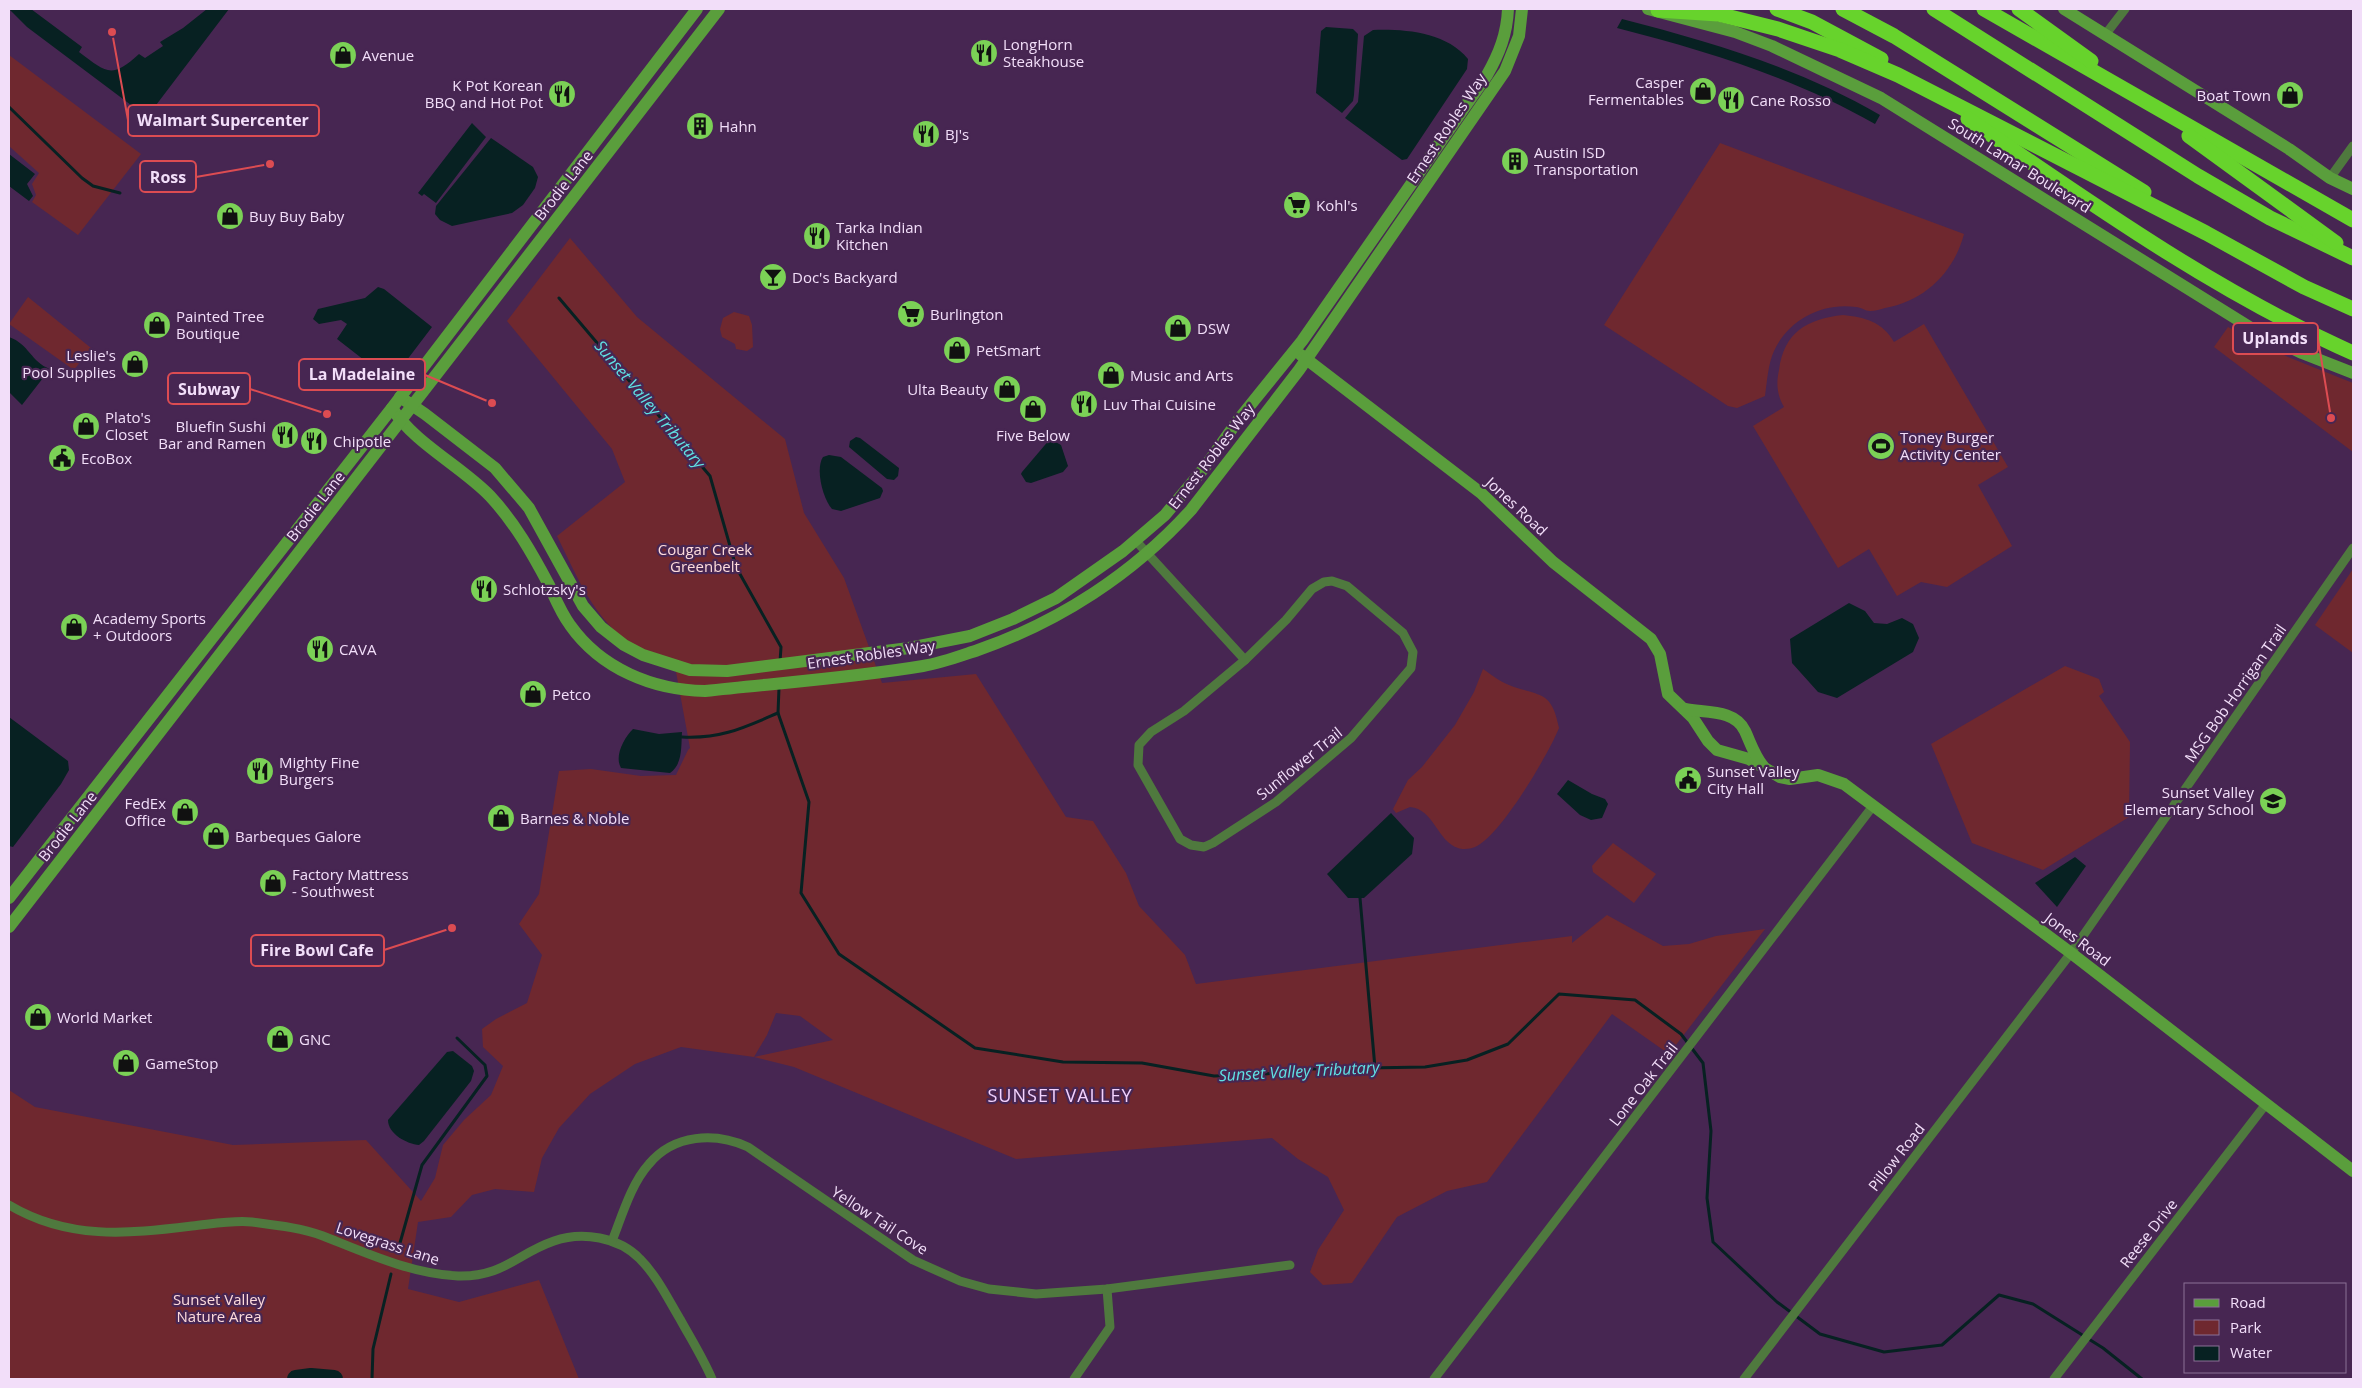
<svg xmlns="http://www.w3.org/2000/svg" width="2362" height="1388" font-family="'Open Sans',sans-serif">
  <style>
    .green { fill: #6f282f; fill-rule: evenodd }
    .water { fill: #072122 }
    .lines { fill: none; stroke-linecap: round; stroke-linejoin: round }
    .stream { stroke: #072122; stroke-width: 3 }
    .river { stroke: #072122; stroke-width: 18 }
    .street { stroke: #4f793e; stroke-width: 9 }
    .secondary { stroke: #5a9e3c; stroke-width: 12 }
    .highway { stroke: #67d32c; stroke-width: 15 }
    .labels { text-anchor: middle; dominant-baseline: central; stroke-width: 4.5; stroke-linejoin: round; paint-order: stroke }
    .poi-label { font-size: 15px; fill: #f2def9; stroke: #472652; text-anchor: start }
    .street-label { font-size: 15px; fill: #f2def9; stroke: #472652 }
    .park-label { font-size: 15px; fill: #fddbdb; stroke: #472652 }
    .water-label { font-size: 16px; font-style: italic; fill: #60e2e5; stroke: #472652 }
    .quarter-label { font-size: 18px; letter-spacing: 1px; fill: #f3d2fe; stroke: #472652 }
    .leader { fill: none; stroke: #dc4c52; stroke-width: 2 }
    .callout-dot { fill: #dc4c52; stroke: #472652; stroke-width: 2 }
    .callout { fill: #472652; stroke: #dc4c52; stroke-width: 2 }
    .callout-label { font-size: 16px; text-anchor: middle; font-weight: bold; fill: #f2def9 }
  </style>
  <rect width="100%" height="100%" fill="#472652"/>
  <!-- green -->
  <g class="green">
    <polygon points="9,55 141,154 78,235 32,202 36,195 32,184 39,173 9,146"/>
    <path d="M1720,143L1964,234C1954,272 1925,301 1885,308C1881,309 1875,311 1870,311C1865,311 1861,307 1856,307C1822,302 1788,320 1774,351C1768,364 1767,382 1765,396L1737,408L1728,406L1604,325Z"/>
    <path d="M570,238L637,317L785,439L804,513L844,578L882,683L976,674L1066,817L1093,821L1126,873L1139,906L1185,955L1196,984L1572,936V943L1607,915L1663,946L1689,944L1716,936L1765,929L1669,1054L1612,1014L1487,1182L1447,1191L1397,1217L1352,1283L1323,1285L1310,1272L1318,1250L1344,1210L1328,1177L1298,1159L1272,1138L1016,1159L794,1067L754,1057L681,1047L635,1064L590,1094L559,1128L542,1158L534,1192L495,1189L472,1195L451,1217L418,1222L408,1289L459,1302L539,1280L579,1379H9V1090L35,1107L233,1145L366,1140L421,1201L435,1178L443,1145L464,1120L491,1095L503,1066L483,1047L482,1029L496,1019L527,1003L542,955L519,924L539,894L559,771L591,769L641,776L676,775L688,750L690,748L674,661C661,656 646,652 634,645C595,623 576,574 557,536L625,482L612,449L507,321ZM776,1013L800,1016L833,1040L754,1057L767,1035Z"/>
    <polygon points="28,297 91,348 74,370 9,324"/>
    <polygon points="734,312 749,316 752,325 753,347 747,351 736,349 735,344 722,337 720,329 723,318"/>
    <path d="M1843,315C1864,317 1883,322 1894,342L1924,324L2008,467L1978,485L2012,546L1947,587L1921,582L1897,596L1869,549L1838,568L1753,426L1784,407C1777,395 1776,384 1779,370C1784,332 1807,319 1843,315Z"/>
    <polygon points="2228,327 2288,357 2353,383 2353,452 2214,347"/>
    <polygon points="2353,569 2353,653 2315,625"/>
    <polygon points="2065,666 2099,679 2104,692 2099,696 2130,742 2129,817 2043,870 1972,843 1931,744"/>
    <path d="M1483,669C1493,676 1502,683 1514,687C1543,696 1552,693 1559,728C1548,755 1502,833 1477,846C1472,849 1463,850 1458,848C1437,841 1434,809 1410,807L1396,813L1393,809L1408,780L1422,767L1455,725L1474,692Z"/>
    <polygon points="1613,843 1656,874 1634,903 1593,872 1592,866"/>
  </g>
  <!-- water -->
  <g class="water">
    <path d="M9,9H31L82,47L79,52C106,72 111,80 139,54L145,58L163,46L160,42L183,28L207,9H229L147,117L27,27Z"/>
    <path d="M1622,19C1711,42 1800,68 1880,115L1875,124C1795,78 1707,51 1617,28Z"/>
    <polygon points="1326,27 1353,29 1358,34 1354,95 1353,101 1342,113 1316,93 1321,31"/>
    <path d="M1373,30C1405,29 1446,32 1468,59L1467,69L1407,159L1402,160L1345,118L1358,102L1364,36Z"/>
    <polygon points="472,123 486,137 436,203 424,194 422,196 418,193"/>
    <polygon points="491,138 533,167 538,177 535,188 523,205 512,213 452,226 440,220 435,214 436,206"/>
    <polygon points="9,154 35,174 27,184 33,196 29,201 9,186"/>
    <polygon points="378,287 384,289 432,327 391,381 337,339 347,324 341,320 319,324 313,319 318,309 365,298"/>
    <path d="M9,337C29,344 31,362 50,369L22,405L9,392Z"/>
    <polygon points="856,437 860,438 899,468 898,476 894,480 887,479 849,447 850,441"/>
    <polygon points="1050,439 1061,445 1068,466 1063,472 1031,483 1026,482 1021,474 1022,472"/>
    <path d="M829,455L841,457L882,488L883,491L880,498L841,511L832,509C823,499 815,469 823,457Z"/>
    <polygon points="1849,603 1865,611 1874,623 1887,624 1902,618 1913,624 1919,638 1913,652 1837,698 1818,692 1792,663 1790,639"/>
    <polygon points="9,717 68,761 69,770 61,784 13,847 9,846"/>
    <path d="M633,729L659,734L682,732C681,746 683,764 670,773L621,768C614,756 624,738 633,729Z"/>
    <polygon points="1568,780 1592,794 1605,799 1608,804 1602,818 1591,820 1580,815 1557,794"/>
    <polygon points="1391,813 1414,838 1412,854 1364,898 1348,898 1327,874"/>
    <polygon points="2075,857 2086,866 2057,907 2035,883"/>
    <path d="M453,1051L472,1066L474,1071L471,1081L424,1141L419,1145C407,1144 388,1134 388,1120L447,1052Z"/>
  </g>
  <g class="lines">
    <!-- stream -->
    <g class="stream">
      <polyline points="9,107 82,178 93,186 120,193"/>
      <polyline points="559,298 710,476 736,567 781,647 780,662"/>
      <polyline points="779,688 778,713 809,802 801,893 839,954 975,1048 1063,1062 1142,1063 1214,1076 1257,1075 1309,1069 1425,1067 1467,1060 1508,1044 1559,994 1635,1000 1681,1034 1703,1063 1711,1131 1707,1198 1713,1242 1777,1302 1820,1334 1884,1352 1942,1345 1999,1295 2033,1304 2103,1348 2142,1379"/>
      <path d="M682,737C721,739 743,728 778,713"/>
      <polyline points="1360,898 1375,1068"/>
      <polyline points="398,1250 422,1165 487,1076 485,1065 457,1038"/>
      <polyline points="372,1379 373,1349 391,1274"/>
    </g>
    <!-- river -->
    <polyline class="river" points="296,1379 311,1377 334,1379"/>
    <!-- street -->
    <g class="street">
      <polyline points="2105,35 2125,9"/>
      <polyline points="2330,178 2353,146"/>
      <polyline points="1136,541 1245,660"/>
      <polygon points="1332,581 1347,586 1403,633 1413,652 1411,668 1351,738 1276,802 1213,843 1204,847 1191,845 1180,839 1138,765 1139,745 1151,732 1184,711 1245,660 1286,620 1312,589 1324,582"/>
      <path d="M9,1205C68,1240 127,1234 192,1226C212,1224 233,1220 252,1222C275,1225 302,1228 323,1236C366,1253 412,1274 458,1276C504,1277 516,1254 554,1241C582,1231 619,1237 640,1259C657,1276 668,1299 680,1319C691,1339 703,1358 712,1379"/>
      <path d="M612,1241C622,1216 631,1184 649,1164C674,1134 715,1132 748,1147L913,1260L960,1281L989,1289L1036,1294L1107,1289L1290,1265"/>
      <polyline points="1074,1379 1110,1327 1107,1289"/>
      <polyline points="1434,1379 1873,806"/>
      <polyline points="1744,1379 2071,953 2353,548"/>
      <polyline points="2054,1379 2266,1104"/>
    </g>
    <!-- secondary -->
    <g class="secondary">
      <polyline points="1648,9 1735,32 1772,46 1881,98 2256,331 2302,353 2353,373"/>
      <polyline points="2064,9 2289,149 2330,178 2353,189"/>
      <polyline points="1301,355 1481,493 1553,562 1651,639 1660,654 1668,694 1693,718 1708,741 1717,750 1749,759 1780,777 1790,779 1818,775 1844,784 2071,953 2353,1171"/>
      <path d="M400,397L425,414L495,468L529,508L583,606L601,627L624,645L643,655L690,670L727,671L909,648L970,636L1013,619L1056,598L1123,551L1165,515L1205,467L1239,419L1302,341L1487,75C1499,54 1507,34 1508,9"/>
      <path d="M392,408C414,443 461,466 490,496C515,523 532,553 549,585C555,598 561,613 570,625C601,669 653,690 705,691C777,683 851,678 923,666C942,663 960,656 978,650C1059,622 1133,574 1191,510L1299,370L1505,71L1519,36L1522,9"/>
      <path d="M1685,709C1705,713 1735,709 1745,731C1751,744 1754,755 1763,766"/>
      <polyline points="9,898 392,408 697,9"/>
      <polyline points="9,927 719,9"/>
    </g>
    <!-- highway -->
    <g class="highway">
      <polyline points="1777,9 1812,22 1881,59"/>
      <polyline points="1843,9 1894,36 2144,192"/>
      <polyline points="1934,9 2198,176 2270,218 2353,258"/>
      <polyline points="1984,9 2353,220"/>
      <polyline points="2019,9 2091,61"/>
      <polyline points="1658,10 1718,14 1778,29 1840,50 1898,75 2206,233 2304,287 2353,309"/>
      <path d="M1968,119C2090,203 2218,293 2353,353"/>
      <polyline points="2189,136 2336,243"/>
    </g>
  </g>
  <!-- icons -->
  <defs>
    <g id="restaurant-disc" transform="scale(1.4375)"><circle r="9.5" fill="#7bd156" stroke="#472652"/><path d="M-5-6h1v4h1v-4h1v4h1v-4h1v5L-1.5 .5V6h-2V.5L-5-1ZM5-6V6H3V1.5H1.5Q1.5-4 5-6Z" fill="#111"/></g>
    <g id="shop-disc" transform="scale(1.4375)"><circle r="9.5" fill="#7bd156" stroke="#472652"/><path d="M-5-2.5h2.3a2.7 3.5 0 0 1 5.4 0H5L5.5 6h-11ZM-1.5-2.5h3a1.5 2.3 0 0 0-3 0Z" fill="#111"/></g>
    <g id="building-disc" transform="scale(1.4375)"><circle r="9.5" fill="#7bd156" stroke="#472652"/><path d="M-4-6H4V6H1V3H-1V6H-4ZM-2.5-4.3h1.7v1.8h-1.7ZM.8-4.3h1.7v1.8H.8ZM-2.5-1h1.7V.8h-1.7ZM.8-1h1.7V.8H.8Z" fill="#111"/></g>
    <g id="supermarket-disc" transform="scale(1.4375)"><circle r="9.5" fill="#7bd156" stroke="#472652"/><path d="M-6-5.5h2.5l.6 2H6L4.5 2H-2.5L-4.4-4H-6ZM-1.5 3.2a1.3 1.3 0 1 0 .1 0ZM3 3.2a1.3 1.3 0 1 0 .1 0Z" fill="#111"/></g>
    <g id="bar-disc" transform="scale(1.4375)"><circle r="9.5" fill="#7bd156" stroke="#472652"/><path d="M-6-5H6L.8 .8V4.5H3.5V6h-7V4.5H-.8V.8Z" fill="#111"/></g>
    <g id="stadium-disc" transform="scale(1.4375)"><circle r="9.5" fill="#7bd156" stroke="#472652"/><path d="M0-5a6.5 5 0 1 0 0 10a6.5 5 0 1 0 0-10ZM-3.5-1.8h7v3.6h-7Z" fill="#111"/></g>
    <g id="civic-disc" transform="scale(1.4375)"><circle r="9.5" fill="#7bd156" stroke="#472652"/><path d="M-.6-6.5H3V-4.5H.6V-3L4-1V1h2V6H-6V1h2V-1L-.6-3ZM-1.2 2.5V6h2.4V2.5Z" fill="#111"/></g>
    <g id="school-disc" transform="scale(1.4375)"><circle r="9.5" fill="#7bd156" stroke="#472652"/><path d="M0-5L7-2L0 1L-7-2ZM-4 1L0 2.5L4 1V4Q0 6-4 4Z" fill="#111"/></g>
  </defs>
  <g fill-rule="evenodd">
    <use href="#restaurant-disc" x="984" y="53"/>
    <use href="#shop-disc" x="343" y="55"/>
    <use href="#shop-disc" x="1703" y="91"/>
    <use href="#restaurant-disc" x="562" y="94"/>
    <use href="#shop-disc" x="2290" y="95"/>
    <use href="#restaurant-disc" x="1731" y="100"/>
    <use href="#building-disc" x="700" y="126"/>
    <use href="#restaurant-disc" x="926" y="134"/>
    <use href="#building-disc" x="1515" y="161"/>
    <use href="#supermarket-disc" x="1297" y="205"/>
    <use href="#shop-disc" x="230" y="216"/>
    <use href="#restaurant-disc" x="817" y="236"/>
    <use href="#bar-disc" x="773" y="277"/>
    <use href="#supermarket-disc" x="911" y="314"/>
    <use href="#shop-disc" x="157" y="325"/>
    <use href="#shop-disc" x="1178" y="328"/>
    <use href="#shop-disc" x="957" y="350"/>
    <use href="#shop-disc" x="135" y="364"/>
    <use href="#shop-disc" x="1111" y="375"/>
    <use href="#shop-disc" x="1007" y="389"/>
    <use href="#restaurant-disc" x="1084" y="404"/>
    <use href="#shop-disc" x="1033" y="409"/>
    <use href="#shop-disc" x="86" y="426"/>
    <use href="#restaurant-disc" x="285" y="435"/>
    <use href="#restaurant-disc" x="314" y="441"/>
    <use href="#stadium-disc" x="1881" y="446"/>
    <use href="#civic-disc" x="62" y="458"/>
    <use href="#restaurant-disc" x="484" y="589"/>
    <use href="#shop-disc" x="74" y="627"/>
    <use href="#restaurant-disc" x="320" y="649"/>
    <use href="#shop-disc" x="533" y="694"/>
    <use href="#restaurant-disc" x="260" y="771"/>
    <use href="#civic-disc" x="1688" y="780"/>
    <use href="#school-disc" x="2273" y="801"/>
    <use href="#shop-disc" x="185" y="812"/>
    <use href="#shop-disc" x="501" y="818"/>
    <use href="#shop-disc" x="216" y="836"/>
    <use href="#shop-disc" x="273" y="883"/>
    <use href="#shop-disc" x="38" y="1017"/>
    <use href="#shop-disc" x="280" y="1039"/>
    <use href="#shop-disc" x="126" y="1063"/>
  </g>
  <g class="labels">
    <!-- poi labels -->
    <g class="poi-label">
      <text x="1003" y="44">LongHorn<tspan x="1003" dy="17">Steakhouse</tspan></text>
      <text x="362" y="55">Avenue</text>
      <text x="1684" y="82" text-anchor="end">Casper<tspan x="1684" dy="17">Fermentables</tspan></text>
      <text x="543" y="85" text-anchor="end">K Pot Korean<tspan x="543" dy="17">BBQ and Hot Pot</tspan></text>
      <text x="2271" y="95" text-anchor="end">Boat Town</text>
      <text x="1750" y="100">Cane Rosso</text>
      <text x="719" y="126">Hahn</text>
      <text x="945" y="134">BJ's</text>
      <text x="1534" y="152">Austin ISD<tspan x="1534" dy="17">Transportation</tspan></text>
      <text x="1316" y="205">Kohl's</text>
      <text x="249" y="216">Buy Buy Baby</text>
      <text x="836" y="227">Tarka Indian<tspan x="836" dy="17">Kitchen</tspan></text>
      <text x="792" y="277">Doc's Backyard</text>
      <text x="930" y="314">Burlington</text>
      <text x="176" y="316">Painted Tree<tspan x="176" dy="17">Boutique</tspan></text>
      <text x="1197" y="328">DSW</text>
      <text x="976" y="350">PetSmart</text>
      <text x="116" y="355" text-anchor="end">Leslie's<tspan x="116" dy="17">Pool Supplies</tspan></text>
      <text x="1130" y="375">Music and Arts</text>
      <text x="988" y="389" text-anchor="end">Ulta Beauty</text>
      <text x="1103" y="404">Luv Thai Cuisine</text>
      <text x="105" y="417">Plato's<tspan x="105" dy="17">Closet</tspan></text>
      <text x="266" y="426" text-anchor="end">Bluefin Sushi<tspan x="266" dy="17">Bar and Ramen</tspan></text>
      <text x="1033" y="435" text-anchor="middle">Five Below</text>
      <text x="1900" y="437">Toney Burger<tspan x="1900" dy="17">Activity Center</tspan></text>
      <text x="333" y="441">Chipotle</text>
      <text x="81" y="458">EcoBox</text>
      <text x="503" y="589">Schlotzsky's</text>
      <text x="93" y="618">Academy Sports<tspan x="93" dy="17">+ Outdoors</tspan></text>
      <text x="339" y="649">CAVA</text>
      <text x="552" y="694">Petco</text>
      <text x="279" y="762">Mighty Fine<tspan x="279" dy="17">Burgers</tspan></text>
      <text x="1707" y="771">Sunset Valley<tspan x="1707" dy="17">City Hall</tspan></text>
      <text x="2254" y="792" text-anchor="end">Sunset Valley<tspan x="2254" dy="17">Elementary School</tspan></text>
      <text x="166" y="803" text-anchor="end">FedEx<tspan x="166" dy="17">Office</tspan></text>
      <text x="520" y="818">Barnes &amp; Noble</text>
      <text x="235" y="836">Barbeques Galore</text>
      <text x="292" y="874">Factory Mattress<tspan x="292" dy="17">- Southwest</tspan></text>
      <text x="57" y="1017">World Market</text>
      <text x="299" y="1039">GNC</text>
      <text x="145" y="1063">GameStop</text>
    </g>
    <!-- street labels -->
    <g class="street-label">
      <text transform="translate(1446 128) rotate(-56)">Ernest Robles Way</text>
      <text transform="translate(2020 165) rotate(32)">South Lamar Boulevard</text>
      <text transform="translate(563 185) rotate(-52)">Brodie Lane</text>
      <text transform="translate(1211 456) rotate(-52)">Ernest Robles Way</text>
      <text transform="translate(315 506) rotate(-52)">Brodie Lane</text>
      <text transform="translate(1517 506) rotate(43)">Jones Road</text>
      <text transform="translate(871 654) rotate(-8)">Ernest Robles Way</text>
      <text transform="translate(2235 693) rotate(-55)">MSG Bob Horrigan Trail</text>
      <text transform="translate(1299 763) rotate(-39)">Sunflower Trail</text>
      <text transform="translate(67 826) rotate(-52)">Brodie Lane</text>
      <text transform="translate(2078 939) rotate(37)">Jones Road</text>
      <text transform="translate(1643 1084) rotate(-52)">Lone Oak Trail</text>
      <text transform="translate(1896 1157) rotate(-52)">Pillow Road</text>
      <text transform="translate(880 1220) rotate(33)">Yellow Tail Cove</text>
      <text transform="translate(2148 1233) rotate(-52)">Reese Drive</text>
      <text transform="translate(388 1243) rotate(18)">Lovegrass Lane</text>
    </g>
    <!-- park labels -->
    <g class="park-label">
      <text x="705" y="549">Cougar Creek<tspan x="705" dy="17">Greenbelt</tspan></text>
      <text x="219" y="1299">Sunset Valley<tspan x="219" dy="17">Nature Area</tspan></text>
    </g>
    <!-- water labels -->
    <g class="water-label">
      <text transform="translate(650 404) rotate(50)">Sunset Valley Tributary</text>
      <text transform="translate(1299 1071) rotate(-3)">Sunset Valley Tributary</text>
    </g>
    <!-- quarter labels -->
    <g class="quarter-label">
      <text x="1060" y="1095">SUNSET VALLEY</text>
    </g>
  </g>
  <!-- callouts -->
  <path class="leader" d="M112 32L128 120M270 164L196 177M2331 418L2318 339M492 403L425 375M327 414L250 389M452 928L384 950"/>
  <g class="callout-dot">
    <circle cx="112" cy="32" r="5"/>
    <circle cx="270" cy="164" r="5"/>
    <circle cx="2331" cy="418" r="5"/>
    <circle cx="492" cy="403" r="5"/>
    <circle cx="327" cy="414" r="5"/>
    <circle cx="452" cy="928" r="5"/>
  </g>
  <g class="callout">
    <rect x="128" y="105" width="191" height="31" rx="5"/>
    <rect x="140" y="161" width="56" height="31" rx="5"/>
    <rect x="2233" y="323" width="85" height="31" rx="5"/>
    <rect x="299" y="359" width="126" height="31" rx="5"/>
    <rect x="168" y="373" width="82" height="31" rx="5"/>
    <rect x="251" y="935" width="133" height="31" rx="5"/>
  </g>
  <g class="callout-label">
    <text x="223" y="126">Walmart Supercenter</text>
    <text x="168" y="183">Ross</text>
    <text x="2275" y="344">Uplands</text>
    <text x="362" y="380">La Madelaine</text>
    <text x="209" y="395">Subway</text>
    <text x="317" y="956">Fire Bowl Cafe</text>
  </g>
  <!-- border -->
  <rect width="2362" height="1388" fill="none" stroke="#f2def9" stroke-width="20"/>
  <!-- legend -->
  <rect x="2184" y="1283" width="162" height="90" fill="#472652" stroke="#8b7095"/>
  <rect x="2194" y="1299" width="25" height="8" fill="#5a9e3c" stroke="#8b7095"/>
  <text x="2230" y="1308" font-size="15" fill="#f2def9">Road</text>
  <rect x="2194" y="1320" width="25" height="15" fill="#6f282f" stroke="#8b7095"/>
  <text x="2230" y="1333" font-size="15" fill="#f2def9">Park</text>
  <rect x="2194" y="1346" width="25" height="15" fill="#072122" stroke="#8b7095"/>
  <text x="2230" y="1358" font-size="15" fill="#f2def9">Water</text>
</svg>
